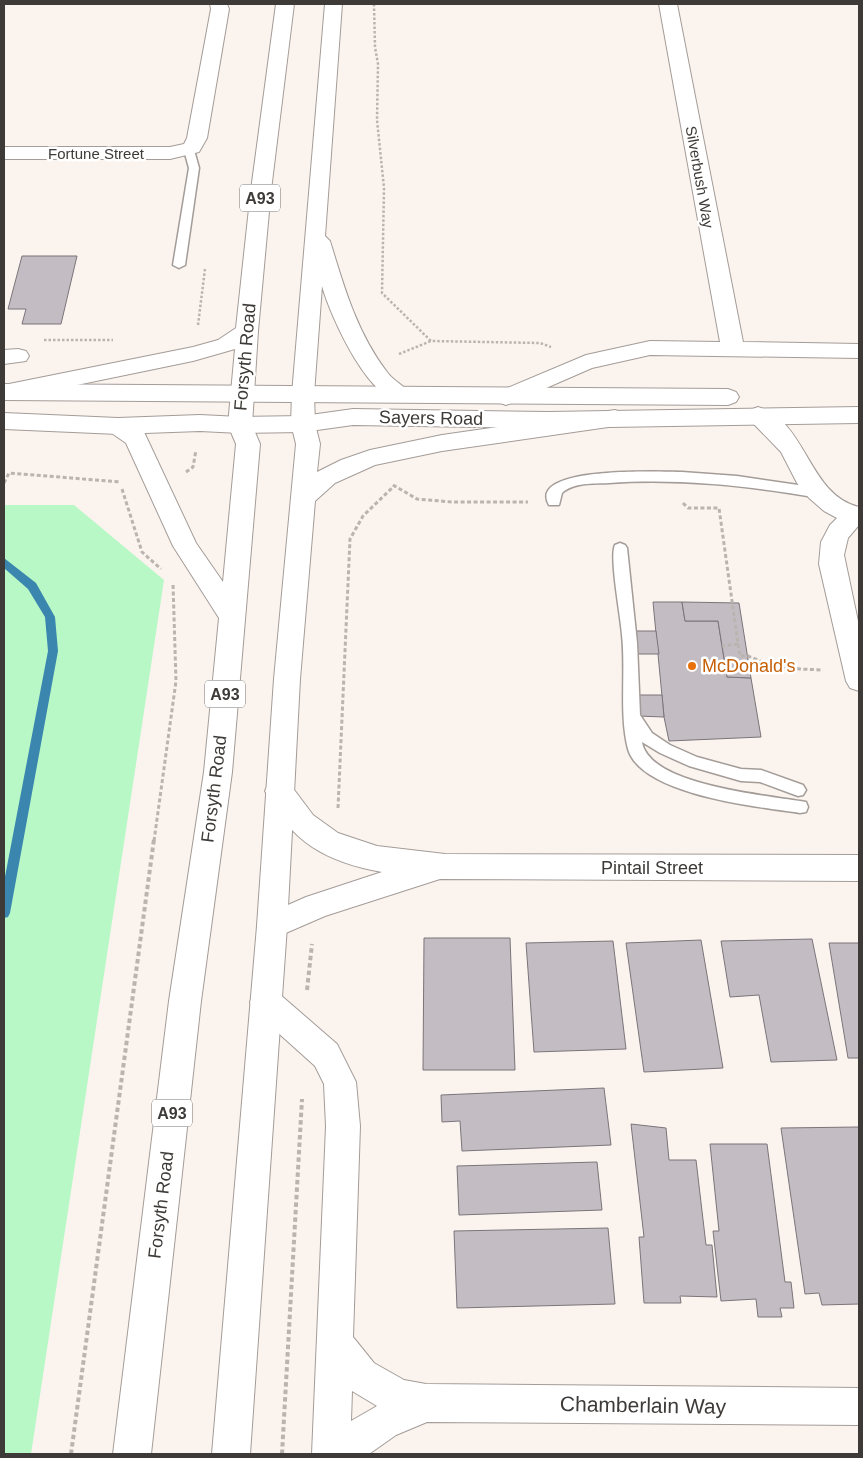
<svg xmlns="http://www.w3.org/2000/svg" width="863" height="1458" font-family="Arial,sans-serif">
  <style>
    .green { fill: #b8f8c6 }
    .lines { fill: none; stroke-linecap: round; stroke-linejoin: round }
    .stream { fill: #3a86ae; fill-rule: evenodd }
    .building { fill: #c3bdc3; stroke: #7a757a }
    .service-casing { stroke: #a39c98; stroke-width: 3 }
    .minor-casing { stroke: #a39c98; stroke-width: 2 }
    .secondary-casing { stroke: #a39c98; stroke-width: 2 }
    .trunk-casing { stroke: #a39c98; stroke-width: 2 }
    .path-far2 { stroke: #bab4b0; stroke-width: 2.5; stroke-dasharray: 2.5 2; stroke-linecap: butt }
    .path-far1 { stroke: #bab4b0; stroke-width: 3; stroke-dasharray: 4 2.5; stroke-linecap: butt }
    .path { stroke: #bab4b0; stroke-width: 4; stroke-dasharray: 4.5 3; stroke-linecap: butt }
    .service { fill: #fff; fill-rule: evenodd }
    .minor { fill: #fff; fill-rule: evenodd }
    .secondary { fill: #fff; fill-rule: evenodd }
    .trunk { fill: #fff; fill-rule: evenodd }
    .food-dot { fill: #e8710a; stroke: #fff; stroke-width: 2 }
    .labels { text-anchor: middle; dominant-baseline: central; stroke-width: 5; stroke-linejoin: round; paint-order: stroke }
    .far-street-label { font-size: 15px; fill: #3d3a38; stroke: #fff }
    .shield { fill: #fff; stroke: #777574; stroke-width: 1 }
    .shield-label { font-size: 16px; font-weight: bold; fill: #3d3a38 }
    .street-label { font-size: 18px; fill: #3d3a38; stroke: #fff }
    .food-label { font-size: 18px; fill: #c56008; stroke: #fff; text-anchor: start }
    .near-street-label { font-size: 21px; fill: #3d3a38; stroke: #fff }
  </style>
  <rect width="100%" height="100%" fill="#fbf3ee"/>
  <!-- green -->
  <polygon class="green" points="4,505 74,505 164,580 31,1454 4,1454"/>
  <g class="lines">
    <!-- stream -->
    <polygon class="stream" points="4,558 36,583 55,617 58,651 10,913 8,917 4,918 4,882 48,651 45,617 28,589 4,568"/>
  </g>
  <!-- building -->
  <g class="building">
    <polygon points="22,256 77,256 61,324 22,324 26,309 8,309"/>
    <polygon points="653,602 682,602 685,621 718,621 727,677 751,678 761,737 669,741 664,717"/>
    <polygon points="682,602 739,603 751,678 727,677 718,621 685,621"/>
    <polygon points="629,631 656,631 659,654 632,654"/>
    <polygon points="635,695 662,695 664,717 637,716"/>
    <polygon points="424,938 510,938 515,1070 423,1070"/>
    <polygon points="812,939 837,1060 771,1062 759,995 730,997 721,941"/>
    <polygon points="701,940 723,1068 644,1072 626,943"/>
    <polygon points="613,941 626,1049 534,1052 526,943"/>
    <polygon points="829,943 859,943 859,1058 848,1058"/>
    <polygon points="604,1088 611,1145 462,1151 460,1121 442,1122 441,1095"/>
    <polygon points="631,1124 666,1128 669,1160 696,1160 706,1245 712,1245 717,1297 680,1296 681,1303 644,1303 639,1237 644,1237"/>
    <polygon points="859,1127 859,1304 822,1305 819,1293 805,1294 781,1128"/>
    <polygon points="710,1144 767,1144 785,1282 791,1282 794,1308 780,1308 782,1317 758,1317 756,1299 721,1301 713,1231 719,1231"/>
    <polygon points="597,1162 602,1210 459,1215 457,1166"/>
    <polygon points="608,1228 615,1304 457,1308 454,1231"/>
  </g>
  <g class="lines">
    <!-- service casing -->
    <g class="service-casing">
      <g id="service">
        <polygon points="189,147 194,150 199,168 185,265 179,268 173,265 189,168 184,150"/>
        <path d="M682,472L737,476L819,488L824,490L826,493L824,496L819,498C749,486 680,478 609,483C593,484 574,482 562,493L559,505H549C526,465 664,472 682,472Z"/>
        <path d="M620,543L625,545L627,548L637,643L640,715L652,733L670,745L697,757L741,769L761,770L803,785L806,790L803,795L798,796L760,782L741,781L689,766L660,753L642,742C649,785 764,795 800,801L806,802L808,807L806,812L800,813C759,807 641,795 628,749C619,715 626,671 622,635C621,618 609,556 615,545Z"/>
      </g>
    </g>
    <!-- minor casing -->
    <g class="minor-casing">
      <g id="minor">
        <polygon points="210,4 227,4 229,9 207,138 199,152 170,159 4,159 4,147 170,147 184,144 187,138 211,9"/>
        <polygon points="659,4 677,4 743,342 859,344 859,358 650,355 592,368 514,402 506,405 498,402 495,397 498,392 586,355 650,341 720,342"/>
        <polygon points="18,349 26,351 29,356 26,361 4,364 4,350"/>
        <path d="M758,407C807,421 808,495 859,507V525L848,538L844,555L859,626V691L850,688L846,681L819,564L821,542L830,525L837,518L824,511L809,498L797,483L781,452L750,420L746,415L750,410Z"/>
        <path d="M279,779L289,783L313,815L338,833L377,846L445,854L859,855V881L440,879L325,916L272,939L261,935L257,926L261,917L306,897L382,872C326,862 291,842 265,791L269,783Z"/>
        <path d="M266,988L277,992L337,1044L356,1082L360,1126L353,1337L374,1363L404,1380L426,1384L859,1388V1425L427,1422L396,1435L369,1454H312L326,1126L324,1084L315,1066L255,1012L250,1002L255,992ZM352,1391L377,1406L351,1421Z"/>
      </g>
    </g>
    <!-- secondary casing -->
    <g class="secondary-casing">
      <g id="secondary">
        <polygon points="4,384 728,389 736,392 739,397 736,402 728,405 4,400"/>
        <polygon points="859,407 859,423 548,428 353,425 303,432 240,433 200,431 118,434 4,429 4,413 118,418 200,415 240,417 303,416 353,409 548,412"/>
      </g>
    </g>
    <!-- trunk casing -->
    <g class="trunk-casing">
      <g id="trunk">
        <polygon points="276,4 294,4 271,190 258,331 252,425 260,444 232,772 201,1001 151,1454 113,1454 169,1001 204,772 219,618 173,546 126,443 110,432 106,426 110,420 118,418 126,420 144,432 196,543 223,582 236,444 228,425 235,349 193,361 4,400 4,385 193,347 218,340 236,328 251,190"/>
        <path d="M325,4H342L325,236L330,241C344,287 357,333 387,372C394,382 406,386 412,396L409,401C372,411 330,315 322,286L314,394L315,424L320,444L317,472L341,460L370,450L442,435L615,410L623,413L627,418L623,423L615,426L442,451L375,465L335,483L315,501L300,679L287,926L250,1454H212L257,926L274,679L296,444L291,424L292,394Z"/>
      </g>
    </g>
    <!-- path-far2 -->
    <g class="path-far2">
      <polyline points="374,4 375,47 378,64 377,120 384,188 382,293 431,341 540,343 551,347"/>
      <polyline points="198,325 205,269"/>
      <polyline points="44,340 113,340"/>
      <polyline points="399,354 431,341"/>
    </g>
    <!-- path-far1 -->
    <g class="path-far1">
      <polyline points="186,472 193,467 196,450"/>
      <polyline points="4,483 9,473 121,482"/>
      <polyline points="393,485 417,499 452,502 528,502"/>
      <polyline points="122,489 142,552 161,569"/>
      <polyline points="683,503 688,508 719,508 738,644 722,646"/>
      <polyline points="738,644 740,656 748,656 777,668 823,670"/>
      <polyline points="338,808 350,539 363,516 394,486"/>
      <polyline points="154,841 176,681 173,584"/>
    </g>
    <!-- path -->
    <g class="path">
      <polyline points="307,990 312,944"/>
      <polyline points="71,1454 154,839"/>
      <polyline points="282,1454 302,1099"/>
    </g>
    <!-- service -->
    <use href="#service" class="service"/>
    <!-- minor -->
    <use href="#minor" class="minor"/>
    <!-- secondary -->
    <use href="#secondary" class="secondary"/>
    <!-- trunk -->
    <use href="#trunk" class="trunk"/>
  </g>
  <!-- markers -->
  <circle class="food-dot" cx="692" cy="666" r="5"/>
  <g class="labels">
    <!-- far-street labels -->
    <g class="far-street-label">
      <text x="96" y="153">Fortune Street</text>
      <text transform="translate(700 177) rotate(80)">Silverbush Way</text>
    </g>
    <!-- shield labels -->
    <g class="shield">
      <rect x="240" y="184.5" width="40" height="27" rx="4"/>
      <rect x="205" y="680.5" width="40" height="27" rx="4"/>
      <rect x="152" y="1099.5" width="40" height="27" rx="4"/>
    </g>
    <g class="shield-label">
      <text x="260" y="198">A93</text>
      <text x="225" y="694">A93</text>
      <text x="172" y="1113">A93</text>
    </g>
    <!-- street labels -->
    <g class="street-label">
      <text transform="translate(245 357) rotate(-85)">Forsyth Road</text>
      <text transform="translate(431 418) rotate(1)">Sayers Road</text>
      <text transform="translate(214 789) rotate(-83)">Forsyth Road</text>
      <text x="652" y="868">Pintail Street</text>
      <text transform="translate(161 1205) rotate(-83)">Forsyth Road</text>
    </g>
    <!-- food labels -->
    <g class="food-label">
      <text x="702" y="666">McDonald's</text>
    </g>
    <!-- near-street labels -->
    <g class="near-street-label">
      <text transform="translate(643 1405) rotate(1)">Chamberlain Way</text>
    </g>
  </g>
  <!-- border -->
  <rect width="863" height="1458" fill="none" stroke="#3d3a38" stroke-width="10"/>
</svg>
